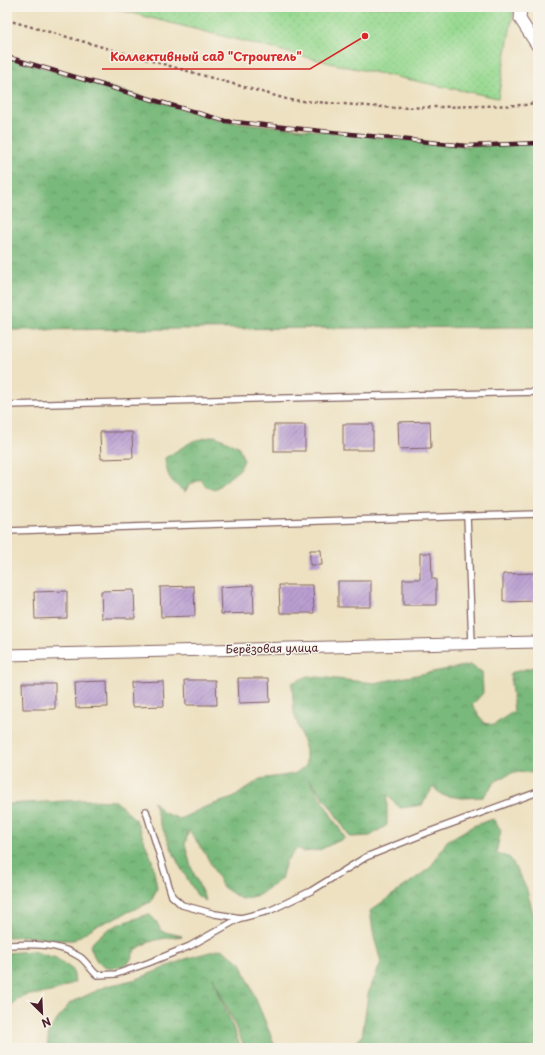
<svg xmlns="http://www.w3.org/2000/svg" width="545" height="1055" font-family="'Playpen Sans',sans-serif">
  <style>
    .green { fill: url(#green-dots); stroke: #707c5e }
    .forest { fill: url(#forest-crowns); stroke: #626c53 }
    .building { fill: url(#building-hatch) }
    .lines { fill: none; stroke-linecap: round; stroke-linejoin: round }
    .service-casing { stroke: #836360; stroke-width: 8 }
    .minor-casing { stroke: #836360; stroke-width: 13 }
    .path { stroke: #836360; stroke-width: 2.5; stroke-dasharray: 3 3; stroke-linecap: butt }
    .service { stroke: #fff; stroke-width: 5.5 }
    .minor { stroke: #fff; stroke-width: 11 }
    .rail-casing { stroke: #4a1f2b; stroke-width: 4.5 }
    .rail { stroke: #f7f3e8; stroke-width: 3; stroke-dasharray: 9; stroke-linecap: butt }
    .labels { text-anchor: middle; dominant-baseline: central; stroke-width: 3; stroke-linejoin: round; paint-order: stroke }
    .street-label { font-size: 11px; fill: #4a1f2b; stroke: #f7f3e8 }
    .leader { fill: none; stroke: #d62828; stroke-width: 1.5 }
    .callout-dot { fill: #d62828; stroke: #f7f3e8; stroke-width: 1.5 }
    .callout-label { font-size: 12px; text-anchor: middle; font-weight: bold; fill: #d62828; stroke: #f7f3e8; stroke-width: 3; stroke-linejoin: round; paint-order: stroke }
  </style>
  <defs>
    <pattern id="green-dots" width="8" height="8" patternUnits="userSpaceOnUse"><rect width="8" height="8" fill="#97d991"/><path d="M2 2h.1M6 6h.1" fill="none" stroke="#84ba7d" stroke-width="1.8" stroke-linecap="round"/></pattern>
    <pattern id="forest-crowns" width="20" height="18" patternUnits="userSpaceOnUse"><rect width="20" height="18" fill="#79b97b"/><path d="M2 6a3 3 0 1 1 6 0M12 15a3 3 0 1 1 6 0" fill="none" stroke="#659665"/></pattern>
    <pattern id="building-hatch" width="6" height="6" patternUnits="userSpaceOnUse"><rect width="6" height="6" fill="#ba9fd2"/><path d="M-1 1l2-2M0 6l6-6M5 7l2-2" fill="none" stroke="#9981ab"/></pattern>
  </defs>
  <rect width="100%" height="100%" fill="#f7f3e8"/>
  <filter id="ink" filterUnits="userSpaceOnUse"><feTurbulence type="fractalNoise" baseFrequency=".025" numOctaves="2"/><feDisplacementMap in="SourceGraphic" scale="8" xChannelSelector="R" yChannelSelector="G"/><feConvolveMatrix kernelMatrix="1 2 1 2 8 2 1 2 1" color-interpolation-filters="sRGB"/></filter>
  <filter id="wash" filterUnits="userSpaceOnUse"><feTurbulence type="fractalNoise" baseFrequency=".012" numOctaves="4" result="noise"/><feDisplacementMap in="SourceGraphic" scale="16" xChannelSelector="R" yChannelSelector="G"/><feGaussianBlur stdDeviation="0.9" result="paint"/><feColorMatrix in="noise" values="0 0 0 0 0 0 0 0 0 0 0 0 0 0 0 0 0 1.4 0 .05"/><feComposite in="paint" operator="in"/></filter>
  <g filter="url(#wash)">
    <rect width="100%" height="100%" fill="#ede1c1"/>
    <!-- green -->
    <polygon class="green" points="107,7 514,7 498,98 334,64"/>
    <!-- forest -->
    <g class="forest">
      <polygon points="7,57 225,121 467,146 538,143 538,327 7,330"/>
      <path d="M215,436L238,446L244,460L240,469L214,490L205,486L201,479L189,485L185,492C170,481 167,477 165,458L193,441Z"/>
      <polygon points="470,665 482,672 483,693 472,705 484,723 494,725 514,711 510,673 538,666 538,773 514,772 496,781 483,797 462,798 442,795 433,787 422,805 400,808 387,795 387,825 370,836 350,837 332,809 309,779 345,838 319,850 303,852 298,848 286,861 281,879 259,895 241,899 223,887 206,855 189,830 185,844 191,867 206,901 197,895 179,865 160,823 153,801 162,812 180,819 205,807 233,798 260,779 294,774 306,766 306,750 294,713 292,683 308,676 374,683"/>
      <polygon points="85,800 116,801 136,820 152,860 157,888 151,902 94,927 74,940 56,940 26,936 7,937 7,804"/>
      <polygon points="493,819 501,830 496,853 510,858 526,887 537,928 538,1048 348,1048 362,1037 368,994 381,962 374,937 370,911 430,868 447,841 473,826"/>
      <path d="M149,914L156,921L161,931L182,936C166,938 150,939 137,949C132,952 133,958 129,962C120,969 105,970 97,961C94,957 92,951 90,946C107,924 125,923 149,914Z"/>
      <polygon points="221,949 241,963 276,1048 245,1048 213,977 241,1048 47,1048 49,1031 70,1003 107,986 137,979 188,958"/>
      <path d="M32,951L56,958L73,970L75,982C68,985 61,989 54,991C33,997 16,990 7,1016V953Z"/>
    </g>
    <g id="blocks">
      <!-- building -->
      <g class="building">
        <polygon points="430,421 431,448 399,449 398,422"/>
        <rect x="343" y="424" width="30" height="26"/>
        <rect x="274" y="425" width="31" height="26"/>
        <polygon points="100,432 132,432 133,458 101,459"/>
        <polygon points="310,550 321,550 322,565 310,565"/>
        <polygon points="420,553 431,553 432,579 436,579 436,605 403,605 403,579 420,579"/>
        <polygon points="535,573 536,601 503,602 503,574"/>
        <rect x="338" y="581" width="33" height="26"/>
        <polygon points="253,585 254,613 221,614 220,587"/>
        <polygon points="279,585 313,585 314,613 280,613"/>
        <polygon points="194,586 195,616 161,617 160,587"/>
        <polygon points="134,590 135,618 102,618 101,591"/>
        <polygon points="67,591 67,618 35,619 34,592"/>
        <polygon points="238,678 269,678 270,702 239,703"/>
        <polygon points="185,680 216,680 217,705 186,705"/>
        <polygon points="107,681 108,707 76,708 75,682"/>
        <polygon points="163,681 164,706 132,707 131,682"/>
        <polygon points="22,683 55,683 55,709 23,709"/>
      </g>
    </g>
  </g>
  <g filter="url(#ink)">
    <use href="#blocks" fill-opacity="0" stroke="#836360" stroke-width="1"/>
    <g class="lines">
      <!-- service casing -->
      <g class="service-casing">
        <g id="service">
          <polyline points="7,405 538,392"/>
          <polyline points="467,516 472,643"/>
          <polyline points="7,531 538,514"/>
          <polyline points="146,811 172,896 182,905 215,914 241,918 269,911 311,891 366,857 426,833 538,792"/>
          <path d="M7,945C31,944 59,943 80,957C86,961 91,970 97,975L116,974L148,963L190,946L240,918"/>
        </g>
      </g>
      <!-- minor casing -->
      <g class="minor-casing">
        <g id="minor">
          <polyline points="521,7 520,19 538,47"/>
          <polyline points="7,655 538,642"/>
        </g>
      </g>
      <!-- path -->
      <polyline class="path" points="7,20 290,100 395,108 525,105 538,102"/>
      <!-- service -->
      <use href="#service" class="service"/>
      <!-- minor -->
      <use href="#minor" class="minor"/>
      <!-- rail casing -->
      <g class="rail-casing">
        <polyline id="rail" points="7,57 225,121 467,146 538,143"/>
      </g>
      <!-- rail -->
      <use href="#rail" class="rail"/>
    </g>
  </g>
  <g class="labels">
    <!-- street labels -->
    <g class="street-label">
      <text transform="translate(272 648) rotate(-1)">Берёзовая улица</text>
    </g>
  </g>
  <!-- callouts -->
  <path class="leader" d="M365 36L310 69H102"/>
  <circle class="callout-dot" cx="365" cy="36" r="4"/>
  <g class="callout-label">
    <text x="206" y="61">Коллективный сад "Строитель"</text>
  </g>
  <!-- margin -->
  <rect width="545" height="1055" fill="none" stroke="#f7f3e8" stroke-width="24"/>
  <!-- north arrow -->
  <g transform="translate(42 1013) rotate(156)" stroke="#f7f3e8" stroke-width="3" paint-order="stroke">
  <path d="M0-3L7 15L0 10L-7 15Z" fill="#4a1f2b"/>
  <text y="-6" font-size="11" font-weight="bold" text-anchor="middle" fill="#4a1f2b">N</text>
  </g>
</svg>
